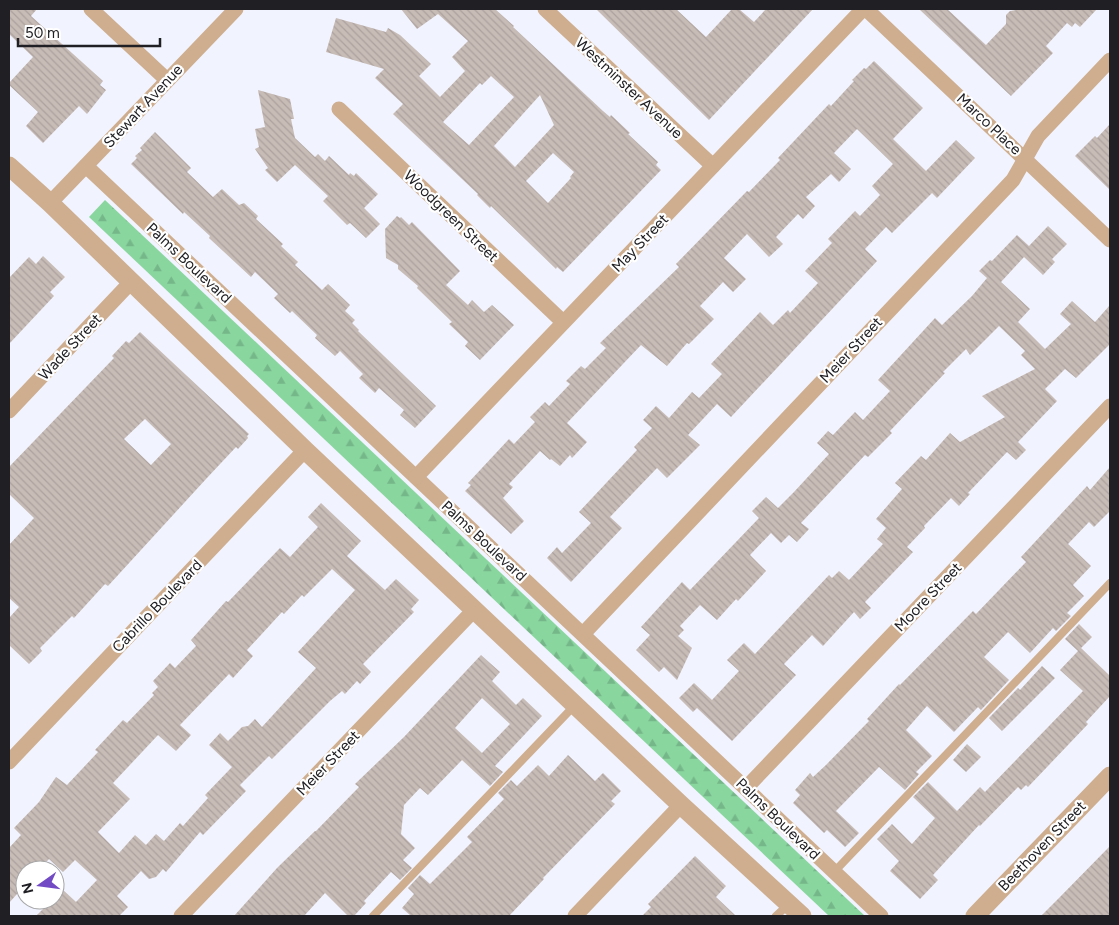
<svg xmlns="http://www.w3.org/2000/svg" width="1119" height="925" font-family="Figtree,sans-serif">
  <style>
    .forest { fill: url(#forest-firs) }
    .building { fill: url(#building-back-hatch); fill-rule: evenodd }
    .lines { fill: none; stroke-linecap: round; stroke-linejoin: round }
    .service { stroke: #ceae8f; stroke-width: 8 }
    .minor { stroke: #ceae8f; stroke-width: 15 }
    .tertiary { stroke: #ceae8f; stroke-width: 19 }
    .labels { text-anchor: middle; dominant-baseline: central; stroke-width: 4.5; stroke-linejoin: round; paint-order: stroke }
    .street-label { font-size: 15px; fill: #202024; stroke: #fff }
  </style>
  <defs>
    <pattern id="forest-firs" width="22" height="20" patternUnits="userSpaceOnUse" patternTransform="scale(1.25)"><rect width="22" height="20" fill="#89d69f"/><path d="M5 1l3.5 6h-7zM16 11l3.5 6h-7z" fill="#76b789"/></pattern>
    <pattern id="building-back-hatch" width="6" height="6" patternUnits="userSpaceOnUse" patternTransform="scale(1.25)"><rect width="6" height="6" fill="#c8bcb7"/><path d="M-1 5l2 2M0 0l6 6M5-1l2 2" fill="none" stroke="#aca19d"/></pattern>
  </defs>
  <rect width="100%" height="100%" fill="#f1f3fe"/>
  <!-- forest -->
  <polygon class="forest" points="105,200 865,916 829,916 89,217"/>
  <!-- building -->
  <g class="building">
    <polygon points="9,9 37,9 31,16 103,81 100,85 106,90 87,114 79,106 43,143 26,126 38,112 9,85 9,83 33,57 9,34"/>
    <path d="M401,9H495L514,26L513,27L603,111L610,117L611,115L630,133L628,134L658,162L656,165L661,170L563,272L557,267L556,269L491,206L490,208L477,195L478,194L393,114L403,104L375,78L384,69L326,52L336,18L386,32L388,28L400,35L431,64L419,76L440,97L465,71L452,57L468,41L438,14L417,29ZM491,76L514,97L469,145L443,122L480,83L482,85ZM540,95L554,125L515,167L494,146ZM553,153L574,172L570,177L571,178L548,203L526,181Z"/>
    <polygon points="596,9 676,9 706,37 732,9 739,9 754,22 766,9 813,9 709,120"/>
    <polygon points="919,9 947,9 986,45 1006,24 1006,15 1010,11 1022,9 1097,9 1080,27 1075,23 1072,27 1067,23 1046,46 1053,53 1011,96"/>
    <polygon points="874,61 923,108 893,139 926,171 956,140 975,158 937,198 932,193 892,233 886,227 865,249 877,261 731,417 717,404 688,435 700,445 667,478 657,468 610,517 622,528 571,582 547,558 557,547 562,553 591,523 579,512 637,450 634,447 652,428 643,420 656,406 669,418 692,392 699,398 722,374 711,364 760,312 773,325 788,310 790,313 818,283 805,271 832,243 828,239 855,211 860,216 880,195 872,186 893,164 857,129 834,153 851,169 839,182 831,174 806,197 815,206 803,219 798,214 776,237 783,244 769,257 747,234 724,258 746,279 733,292 723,282 700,306 714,319 689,344 687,343 667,366 641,345 567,423 587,442 572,458 570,455 560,466 551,459 550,460 540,451 509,484 513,487 503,498 524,521 511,534 465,491 471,485 468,483 509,439 514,444 535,422 530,417 545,402 549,406 570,384 566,381 581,366 585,369 606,348 600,343 679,267 676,264 747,191 749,192 780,160 778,158 829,104 831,106 854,81 852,80 864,68 866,69"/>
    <polygon points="258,90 290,99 294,119 291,119 295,138 315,157 318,154 325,161 329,156 349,175 350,173 354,176 356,173 378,194 364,208 380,224 366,238 350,223 347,225 323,201 328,196 295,165 277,182 265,170 268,168 255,149 259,147 255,129 265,127"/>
    <polygon points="1110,124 1110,190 1075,156 1095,136 1097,138"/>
    <polygon points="155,132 191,168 187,172 213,197 222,189 239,205 244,203 258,216 256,219 283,244 281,246 298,262 295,265 322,290 328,284 350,305 345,311 355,320 352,323 359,330 358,331 436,406 415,428 400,415 404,410 379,388 375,393 359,378 363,374 340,351 335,356 315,338 317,335 292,311 290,313 274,298 278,294 255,272 251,277 209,238 210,236 184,212 183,214 131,164 137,158 135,156 142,150 140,148"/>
    <polygon points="397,216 400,218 401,217 409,225 412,222 460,271 446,285 468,305 472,300 484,312 492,305 514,325 480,360 465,346 468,342 449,324 452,322 417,288 418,286 398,269 398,265 386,258 385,229"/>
    <polygon points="1048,226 1067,244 1052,259 1055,262 1043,275 1024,257 1001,282 1030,309 1018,322 1045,349 1071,324 1060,314 1072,301 1095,322 1110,305 1110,344 1076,378 1065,369 1045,389 1057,401 1018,442 1026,450 1016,460 1007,452 968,493 970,494 959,506 951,498 924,526 925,528 907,547 913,552 865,602 871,608 860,619 854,612 823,646 812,635 784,664 796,675 732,741 697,708 693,712 679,698 694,683 712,700 739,671 727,660 744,643 755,654 829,575 832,578 839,571 849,580 883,544 877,539 886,528 876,519 902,489 895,483 921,456 926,460 950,433 960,442 1005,417 982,396 1035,369 1021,355 1025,351 999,326 970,355 966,349 943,372 945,373 890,431 892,433 868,457 865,455 801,523 809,529 797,542 789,535 781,543 771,533 750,555 766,571 738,601 736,599 717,620 700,605 680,626 684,630 678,636 692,648 677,680 664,667 659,672 636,650 650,635 641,627 682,582 690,590 759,518 752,511 766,497 778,508 794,492 829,454 817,443 828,431 833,435 855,412 863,420 890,391 878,380 935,318 942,325 972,296 987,278 979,271 990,260 992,261 1017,235 1029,246"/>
    <polygon points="43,256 65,277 50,292 54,296 9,344 9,278 29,257 36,264"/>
    <path d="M140,332L249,434L247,436L248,438L238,449L236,447L206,479L108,586L105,584L74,618L72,616L40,648L42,651L29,664L9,645V618L19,607L9,598V545L34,518L9,494V467L114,358L112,356L126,341L129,343ZM145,419L171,444L151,465L124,439Z"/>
    <polygon points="1110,467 1110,511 1094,527 1089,522 1068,544 1091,566 1073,585 1084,596 1067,613 1071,616 1056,631 1053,628 1030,653 1008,632 984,657 1009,680 981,710 978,707 954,732 927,706 906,730 932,756 916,772 919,774 905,790 879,767 836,811 859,833 845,847 827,830 824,833 793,803 800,795 795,790 810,773 813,777 826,765 869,721 867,719 899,684 900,685 973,611 976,614 1026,562 1021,557 1087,486 1090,490"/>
    <path d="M321,503L361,541L347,556L385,590L396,579L419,600L411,609L414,612L363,664L371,672L360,684L357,681L345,694L342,691L330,701L272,759L269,756L240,785L246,791L203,835L200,832L166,872L163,869L156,877L149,879L141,871L117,896L128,907L119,916H36L52,900H55V896L62,889L76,902L97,880L75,860L63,872L49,859L39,870H25V885L9,903V848L21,835L14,828L39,802L56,777L67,785L98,752L95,750L123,720L127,723L154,695L152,693L158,687L153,681L170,663L175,668L196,646L191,640L226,601L228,602L280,548L290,557L301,545L318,527L308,517ZM332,569L355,590L298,652L316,668L262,727L255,719L248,726L242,727L228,741L220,733L209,745L232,767L205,795L208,798L183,826L180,823L164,841L156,834L146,845L135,835L119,853L98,832L130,799L113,783L158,735L176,751L191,735L180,725L229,674L233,678L253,656L247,650L282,612L284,614L302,595L304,597Z"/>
    <polygon points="1079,624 1092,637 1081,648 1110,676 1110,696 1086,722 1088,724 1028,787 1026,785 1021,790 1018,787 980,826 979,825 933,875 938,880 920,899 890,871 899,861 877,839 892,824 912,844 935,818 913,797 928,782 957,811 980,787 985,792 1083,691 1060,670 1078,651 1065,639"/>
    <path d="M481,655L500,672L492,681L516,705L523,698L542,716L495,766L503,772L490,786L462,760L428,795L420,788L404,805L401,834L415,848L403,860L412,868L400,880L391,872L364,901L366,903L354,916H348L325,893L304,916H234L277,868L315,831H316L359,787L355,784L404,737ZM482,698L510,724L482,753L455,728Z"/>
    <polygon points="1042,666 1055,678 1002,731 989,718 1018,688 1020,690"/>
    <polygon points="967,744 981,757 966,772 953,760"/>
    <polygon points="568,755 595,781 603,773 621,791 611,801 615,804 543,878 544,879 509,916 411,916 402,908 414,894 408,888 420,875 430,884 472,842 467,837 504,799 498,793 511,780 517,786 538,765 549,776"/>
    <polygon points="1110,846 1110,916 1041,916 1059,898"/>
    <polygon points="695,856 726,886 716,897 736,916 642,916 651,907 648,904"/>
  </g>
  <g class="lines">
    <!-- service -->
    <g class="service">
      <polyline points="834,872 1110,583"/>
      <polyline points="373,916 575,705"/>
      <polyline points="776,916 789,904"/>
    </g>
    <!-- minor -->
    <g class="minor">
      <polyline points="91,9 167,80"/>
      <polyline points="545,9 713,166"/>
      <polyline points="866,9 1110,240"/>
      <polyline points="339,109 563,322"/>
      <polyline points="86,166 881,916"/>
      <polyline points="50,203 236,9"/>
      <polyline points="9,411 131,282"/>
      <polyline points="416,477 863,9"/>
      <polyline points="583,634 1013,180 1038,136 1110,60"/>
      <polyline points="9,762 305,450"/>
      <polyline points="746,788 1110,406"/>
      <polyline points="181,916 474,610"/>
      <polyline points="575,916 681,805"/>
    </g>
    <!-- tertiary -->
    <g class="tertiary">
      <polyline points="9,166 50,203 305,450 681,805 802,916"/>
      <polyline points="975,916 1110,776"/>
    </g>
  </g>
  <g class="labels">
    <!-- street labels -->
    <g class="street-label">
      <text transform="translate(629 88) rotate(43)">Westminster Avenue</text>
      <text transform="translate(143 106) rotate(-47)">Stewart Avenue</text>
      <text transform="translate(989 124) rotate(43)">Marco Place</text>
      <text transform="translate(451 216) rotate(44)">Woodgreen Street</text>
      <text transform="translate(640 243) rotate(-46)">May Street</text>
      <text transform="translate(189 263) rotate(43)">Palms Boulevard</text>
      <text transform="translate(70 347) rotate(-47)">Wade Street</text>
      <text transform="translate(851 350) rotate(-47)">Meier Street</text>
      <text transform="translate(484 541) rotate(43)">Palms Boulevard</text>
      <text transform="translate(928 597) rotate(-46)">Moore Street</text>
      <text transform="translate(157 606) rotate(-46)">Cabrillo Boulevard</text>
      <text transform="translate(328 763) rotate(-46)">Meier Street</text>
      <text transform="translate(778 819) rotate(44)">Palms Boulevard</text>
      <text transform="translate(1042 846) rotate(-46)">Beethoven Street</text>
    </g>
  </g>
  <!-- border -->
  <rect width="1119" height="925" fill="none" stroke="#202024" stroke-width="20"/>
  <!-- north arrow -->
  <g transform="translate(40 885) rotate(256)"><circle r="24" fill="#ffffff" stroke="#a6a6a7"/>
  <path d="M0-4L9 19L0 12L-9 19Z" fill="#724bc4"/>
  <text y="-8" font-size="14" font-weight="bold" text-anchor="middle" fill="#202024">N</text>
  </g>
  <!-- scale -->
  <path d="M18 38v8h142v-8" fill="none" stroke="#202024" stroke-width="2.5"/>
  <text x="25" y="38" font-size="15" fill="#202024" stroke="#ffffff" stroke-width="4" paint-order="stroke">50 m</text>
</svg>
